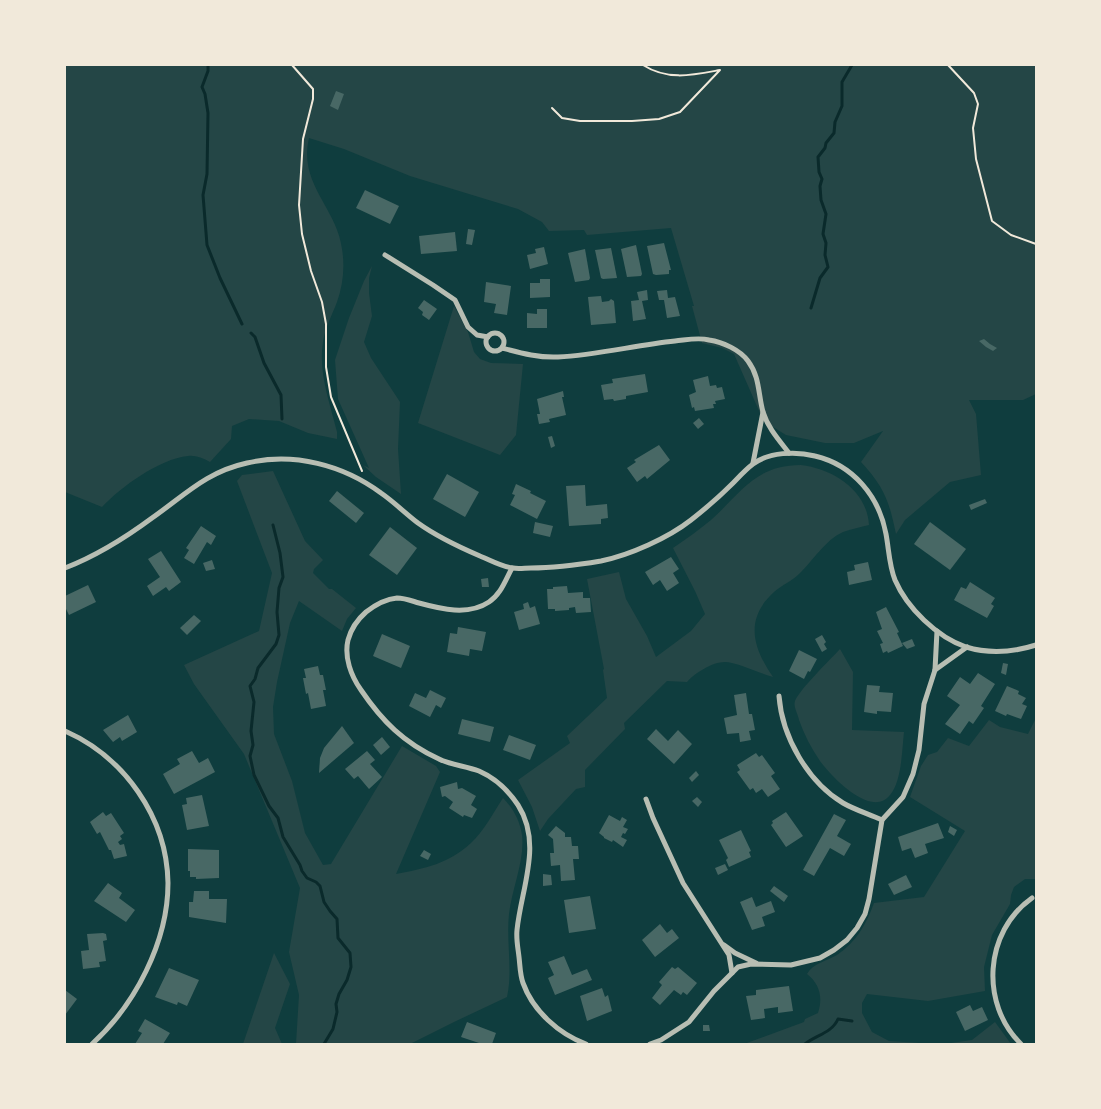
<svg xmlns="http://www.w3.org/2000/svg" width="1101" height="1109" font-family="Lora,serif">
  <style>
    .green { fill: #244646 }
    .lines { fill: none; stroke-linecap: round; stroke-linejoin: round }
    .stream { stroke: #0a2a2b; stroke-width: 3 }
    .building { fill: #486865 }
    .path { stroke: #f1e9da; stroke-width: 2 }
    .minor { stroke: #b8beb3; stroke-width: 5 }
  </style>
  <rect width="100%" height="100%" fill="#0f3d3e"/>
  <!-- green -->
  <g class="green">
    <path d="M65,65H1036V394L1023,400H969L976,414L981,475L950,482L905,520L896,534C889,500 884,487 861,462L883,431L854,443H825L786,435L773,427L760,413L734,354L722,348L702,343L692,306H694L671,228L587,235L584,230L549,231L542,222L518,209L410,176L344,149L309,138C298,184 337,208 342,249C345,267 343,285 337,302C332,315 325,328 323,342C318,372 330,403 337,432V439L308,433L279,421L249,419L232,426L231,439L210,462C203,458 195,455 188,456C159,459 121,487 102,507L65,492Z"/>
    <polygon points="372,266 369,278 369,293 372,316 364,342 371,358 400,402 398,449 401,494 376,477 363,465 369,468 338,399 335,360 349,318 364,281"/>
    <polygon points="454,306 468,332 474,352 480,359 491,363 523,364 516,435 500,455 418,423"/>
    <path d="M801,465C833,469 867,490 869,525C861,527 851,529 843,532C825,540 813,561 799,574C792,581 782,585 774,592C744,619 753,648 773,677C762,674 736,662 725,662C712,662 695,673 687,682L667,681L624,723L625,729L585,770V787L576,789L548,819L540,831L532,807L518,780L570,743L567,736L607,698L603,670L604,669L587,579L619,572L626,599L647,636L656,657L691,631L705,614L695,591L673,548C686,539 699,530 711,520C741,493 755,465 801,465Z"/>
    <path d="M273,471L305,541L323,560L314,569L313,573L329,589H332L356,608L347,619L342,631L299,601L290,623L277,682L273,707L274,734L292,781L305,833L323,865L331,864L402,746L436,766L440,772L396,874C424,869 450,863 471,843C484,831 493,813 503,798C513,808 520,821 522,835C525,860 512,888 509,914C506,942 513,970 507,997L454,1022L410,1044H296L299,995L289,952L300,888L244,754L194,684L184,665L259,631L272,573L237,481L242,475Z"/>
    <path d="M840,649L853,672L852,730L904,732C902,749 902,781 890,795C871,819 831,776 820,761C811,748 804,734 799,720C798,714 793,707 795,701C800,689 830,660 840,649Z"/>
    <path d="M1036,718V879H1025L1014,887L1011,895L1010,904L992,935L984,967L985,991L928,1001L867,994L862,1003V1013L872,1032L889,1041L937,1044H744L804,1022L805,1019L818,1013C823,998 820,984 807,974C813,963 827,961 837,955C856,942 866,925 874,903L924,897L965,831L910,797L921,766L928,755L937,752L948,738L969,746L989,720L1000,727L1028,734Z"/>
    <polygon points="274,953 290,984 275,1028 282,1044 243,1044"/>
    <polygon points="995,1022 1011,1044 944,1044 972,1040"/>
  </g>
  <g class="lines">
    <!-- stream -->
    <g class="stream">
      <polyline points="208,65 208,71 202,87 205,94 208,113 207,174 203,195 207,245 220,278 242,324"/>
      <polyline points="811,308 820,278 828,267 825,255 826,243 823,234 826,214 821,200 820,186 822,179 819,172 818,157 825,148 826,143 834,133 835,122 842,106 842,82 852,65"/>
      <polyline points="251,333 255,337 264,363 281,395 282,419"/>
      <polyline points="273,525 280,553 283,577 279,588 277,612 279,635 276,644 258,668 255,679 250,686 254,702 251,731 253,745 250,756 254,775 269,806 278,818 283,837 300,865 302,871 307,878 316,882 320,886 324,902 330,911 337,919 338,938 350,953 351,967 347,980 339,994 336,1004 337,1012 333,1029 324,1044"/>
      <path d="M805,1044C816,1035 832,1033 838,1019L852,1021"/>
    </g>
  </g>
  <!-- building -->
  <g class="building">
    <polygon points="336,91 344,94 338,110 330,106"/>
    <polygon points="365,190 399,206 390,224 356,208"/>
    <polygon points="468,229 475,230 472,245 466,244"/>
    <polygon points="455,232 457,251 421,254 419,236"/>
    <polygon points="664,243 671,270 669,270 669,274 656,275 653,274 647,246"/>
    <polygon points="636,245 642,274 641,276 627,277 621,249"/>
    <polygon points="544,247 548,264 530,269 527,255 536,253 535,249"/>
    <polygon points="611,248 617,278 603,279 601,278 595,250"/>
    <polygon points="585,249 590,278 589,280 575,282 568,253"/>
    <polygon points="540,279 550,279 550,297 530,298 530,283 540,283"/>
    <polygon points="486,282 511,286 507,315 494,313 496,304 484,302"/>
    <polygon points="647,290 648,300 642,301 646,319 633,321 631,301 639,300 637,292"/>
    <polygon points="667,290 668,298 675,297 680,316 667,318 664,300 659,300 657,291"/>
    <polygon points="601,296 602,302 609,301 611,299 614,301 616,323 591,325 588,297"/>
    <polygon points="424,300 437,309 429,320 422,315 423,312 418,308"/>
    <polygon points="537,309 547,309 547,328 527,328 527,313 537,314"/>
    <polygon points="984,339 990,344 997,348 993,351 986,347 979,341"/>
    <polygon points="645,374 648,392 626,396 626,399 614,401 613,399 604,400 601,385 613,383 612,379"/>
    <polygon points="708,376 710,386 716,385 717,388 722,387 725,399 715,401 716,404 713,404 714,408 695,411 694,407 692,408 689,395 696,392 693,380"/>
    <polygon points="563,391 564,397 562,397 566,415 549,419 550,422 539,424 537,414 540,414 537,399"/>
    <polygon points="699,418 704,424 698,429 693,423"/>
    <polygon points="552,436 555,446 551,448 548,437"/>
    <polygon points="659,445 670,460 647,479 645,476 637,482 627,468 636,462 634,460"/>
    <polygon points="447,474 479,492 465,517 433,499"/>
    <polygon points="516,484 531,491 530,493 546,501 537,519 510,505 515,495 512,494"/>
    <polygon points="585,485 586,506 607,504 608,518 601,519 601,524 569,526 566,486"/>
    <polygon points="337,491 364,513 356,523 329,501"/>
    <polygon points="985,499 987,503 971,510 969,505"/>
    <polygon points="535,522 553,526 550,537 533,533"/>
    <polygon points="930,522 966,549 950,570 914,544"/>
    <polygon points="201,526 216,536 211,545 207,542 194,564 184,558 189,550 186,548"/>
    <polygon points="390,527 417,548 397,575 369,555"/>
    <polygon points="161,551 181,582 169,591 166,587 153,596 147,586 160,577 148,559"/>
    <polygon points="671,557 679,569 673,573 679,583 667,591 660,580 653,585 645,572"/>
    <polygon points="212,560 215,569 206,571 203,563"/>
    <polygon points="868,562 872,580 849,585 847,572 855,570 854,565"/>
    <polygon points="488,578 489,587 482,587 481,579"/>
    <polygon points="970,582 995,598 991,604 994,606 987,618 954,600 961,587 966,589"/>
    <polygon points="88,585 96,602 69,615 65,607 65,596"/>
    <polygon points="567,586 568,593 583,592 583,598 590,598 591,612 576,613 575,607 569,608 569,610 555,611 555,609 548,609 547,589 553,589 553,587"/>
    <polygon points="528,602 530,608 535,606 540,624 519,630 514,612 524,609 523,604"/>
    <polygon points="886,607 899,632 897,633 903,646 888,653 887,651 883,653 880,644 883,643 877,631 882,629 876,612"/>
    <polygon points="194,615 201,621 187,635 180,628"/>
    <polygon points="458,627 486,632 482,651 470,649 469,656 447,652 450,633 457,634"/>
    <polygon points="382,634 410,646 401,668 373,656"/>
    <polygon points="822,635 826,642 824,644 827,649 822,652 815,639"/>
    <polygon points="912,639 915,646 907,649 902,643"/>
    <polygon points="799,650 817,659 810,672 808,671 804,679 789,671"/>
    <polygon points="1003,663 1008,664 1006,675 1001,673"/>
    <polygon points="318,666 320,675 323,675 326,690 323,690 326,706 311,709 308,693 306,694 303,678 306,678 304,669"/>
    <polygon points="978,673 995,684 981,706 984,708 973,724 969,721 960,734 945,724 960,705 947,696 960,677 970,684"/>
    <polygon points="867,685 880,686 879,692 893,693 891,712 877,711 877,714 864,712"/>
    <polygon points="1007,686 1019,691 1018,694 1026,698 1022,704 1027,706 1021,719 1007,714 1006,716 995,711"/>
    <polygon points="430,690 446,698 441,708 436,705 430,717 409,706 415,693 426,698"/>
    <polygon points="746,693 749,714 752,714 755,730 749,731 751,740 740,742 739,733 727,734 724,718 737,715 734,695"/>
    <polygon points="128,715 137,732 122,741 120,737 113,742 103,730"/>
    <polygon points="462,719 494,727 490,742 458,734"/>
    <polygon points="342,726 354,743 319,773 320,758 324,748"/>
    <polygon points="656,729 668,741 678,730 692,744 674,764 647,739"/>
    <polygon points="509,735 536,745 530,760 503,750"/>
    <polygon points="382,737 390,747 381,755 373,745"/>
    <polygon points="192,751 199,763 208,758 215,772 174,794 163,774 180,764 177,759"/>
    <polygon points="367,751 375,760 370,764 382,777 369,789 358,776 354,779 345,769"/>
    <polygon points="756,753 759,757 762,755 775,773 771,776 780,789 768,797 762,789 756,793 753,788 750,790 737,772 740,770 737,765"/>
    <polygon points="696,771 699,775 692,782 689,778"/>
    <polygon points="457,782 458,789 462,788 476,796 471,805 477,809 472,818 464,815 463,817 449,808 453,802 445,796 442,797 440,787"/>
    <polygon points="202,795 209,826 187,830 182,805 187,804 186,798"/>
    <polygon points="697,797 702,802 698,807 692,801"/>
    <polygon points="103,812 106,816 111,813 124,833 120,836 122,839 118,842 120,845 124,844 127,856 114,859 111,850 109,850 100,832 97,834 90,822"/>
    <polygon points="786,812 803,836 786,847 771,825 773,823 772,821"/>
    <polygon points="834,814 846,820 837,836 851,844 844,856 830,848 814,876 803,870"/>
    <polygon points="609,815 620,821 622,817 627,820 623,827 628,829 625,834 623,833 621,837 627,840 623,847 613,840 612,842 604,838 604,837 599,833"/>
    <polygon points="938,823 944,838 925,844 928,853 915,858 911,848 902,851 898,837"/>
    <polygon points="556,826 565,833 565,837 571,837 572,846 578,846 579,859 573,859 575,880 561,881 560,865 551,866 550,853 554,853 553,839 548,835"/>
    <polygon points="950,826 957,830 954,836 948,832"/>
    <polygon points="741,830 751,851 749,852 751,857 729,867 726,860 728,858 719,840"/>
    <polygon points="188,849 219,850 219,878 196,879 196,877 190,877 190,871 188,871"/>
    <polygon points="424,850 431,854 428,860 420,856"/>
    <polygon points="725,864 728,870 718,875 715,868"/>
    <polygon points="543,874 551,875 552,885 543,886"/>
    <polygon points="906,875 912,887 894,895 888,884"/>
    <polygon points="108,883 122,893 119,898 135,910 126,922 94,901"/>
    <polygon points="774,886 788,896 784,902 770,891"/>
    <polygon points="194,891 209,891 209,899 227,899 226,923 189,917 189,902 193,902"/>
    <polygon points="590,896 596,929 569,933 564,900"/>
    <polygon points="752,897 756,907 771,901 775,912 762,917 765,926 752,930 740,902"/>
    <polygon points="660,924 667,933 672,929 679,938 655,957 642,940"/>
    <polygon points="103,933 106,934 107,940 103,941 106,961 99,962 100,967 83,969 81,951 89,950 87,934"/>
    <polygon points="564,956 572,975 587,969 592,980 555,995 548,978 554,975 548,962"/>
    <polygon points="672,967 675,969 678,967 697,983 687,995 683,992 681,995 674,990 660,1005 652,998 662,985 659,982"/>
    <polygon points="169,968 199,980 187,1006 178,1002 177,1005 155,997"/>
    <polygon points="789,986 793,1011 778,1013 778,1007 764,1009 765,1018 751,1020 746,996 756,995 756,990"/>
    <polygon points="602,988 605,997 608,995 612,1011 587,1021 580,996"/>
    <polygon points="65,990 77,999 65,1015"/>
    <polygon points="970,1005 973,1011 982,1007 988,1020 965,1031 956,1012"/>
    <polygon points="145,1019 170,1033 163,1044 135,1044 142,1033 138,1031"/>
    <polygon points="467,1022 496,1033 492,1044 482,1044 461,1037"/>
    <polygon points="703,1025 709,1025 710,1031 703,1031"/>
  </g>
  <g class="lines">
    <!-- path -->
    <g class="path">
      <polyline points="292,65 313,89 313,99 303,139 299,205 302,234 311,271 322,302 326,324 326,367 331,397 362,471"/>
      <polyline points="948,65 974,93 978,104 973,128 976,159 992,221 1011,235 1036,244"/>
      <path d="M552,108L562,118L580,121H632L659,119L680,112L720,70C693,75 668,81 643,65"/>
    </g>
    <!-- minor -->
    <g class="minor">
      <polyline points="385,255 433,285 455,300 468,327 477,335 488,337"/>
      <circle cx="495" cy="342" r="9"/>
      <path d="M502,348C521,353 539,358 558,357C597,355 636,345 675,341C686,340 698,337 709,340C723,342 740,350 748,361C760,377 758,394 763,412C768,428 779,440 789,453"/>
      <polyline points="753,463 763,412"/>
      <path d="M65,568C96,556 125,538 152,518C185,495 206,472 247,463C294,452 343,465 381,493C394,502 405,513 418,523C436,536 459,547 480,556C490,560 502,567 513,568C518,569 525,568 531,568C554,568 577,565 601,561C630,555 668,538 691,520C705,509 719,497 731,485C738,478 745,470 753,464C769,452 796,451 815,456C853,465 879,496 886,534C889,550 889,565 895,580C907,608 937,637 966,647C989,654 1014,652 1036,645"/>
      <path d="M512,568C505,581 501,594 489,602C468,616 441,609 419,603C412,601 405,598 397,598C386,599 375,605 366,612C358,619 351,629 348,640C344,657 351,676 361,690C382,721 404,743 439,759C451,765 466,766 479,771C495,778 508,790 518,805C543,844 521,889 517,930C516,939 518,948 519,957C520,965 520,975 523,983C533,1011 559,1034 586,1044"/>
      <polyline points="935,670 967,647"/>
      <path d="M779,696C782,737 808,782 843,803C855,810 869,814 882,820"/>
      <path d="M65,731C124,757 167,817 168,883C168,942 135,1005 92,1044"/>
      <polyline points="646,799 653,818 683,883 729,955 732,973"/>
      <polyline points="724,945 735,953 756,963"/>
      <polyline points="650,1044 661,1040 689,1022 714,991 738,967 751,964 791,965 820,958 834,950 847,940 857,928 865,914 869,899 882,820 903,797 913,774 919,750 924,704 935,670 937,631"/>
      <path d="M1021,1044C980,1004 984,932 1032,898"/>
    </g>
  </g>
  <!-- border -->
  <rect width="1101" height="1109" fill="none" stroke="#f1e9da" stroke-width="132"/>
</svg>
